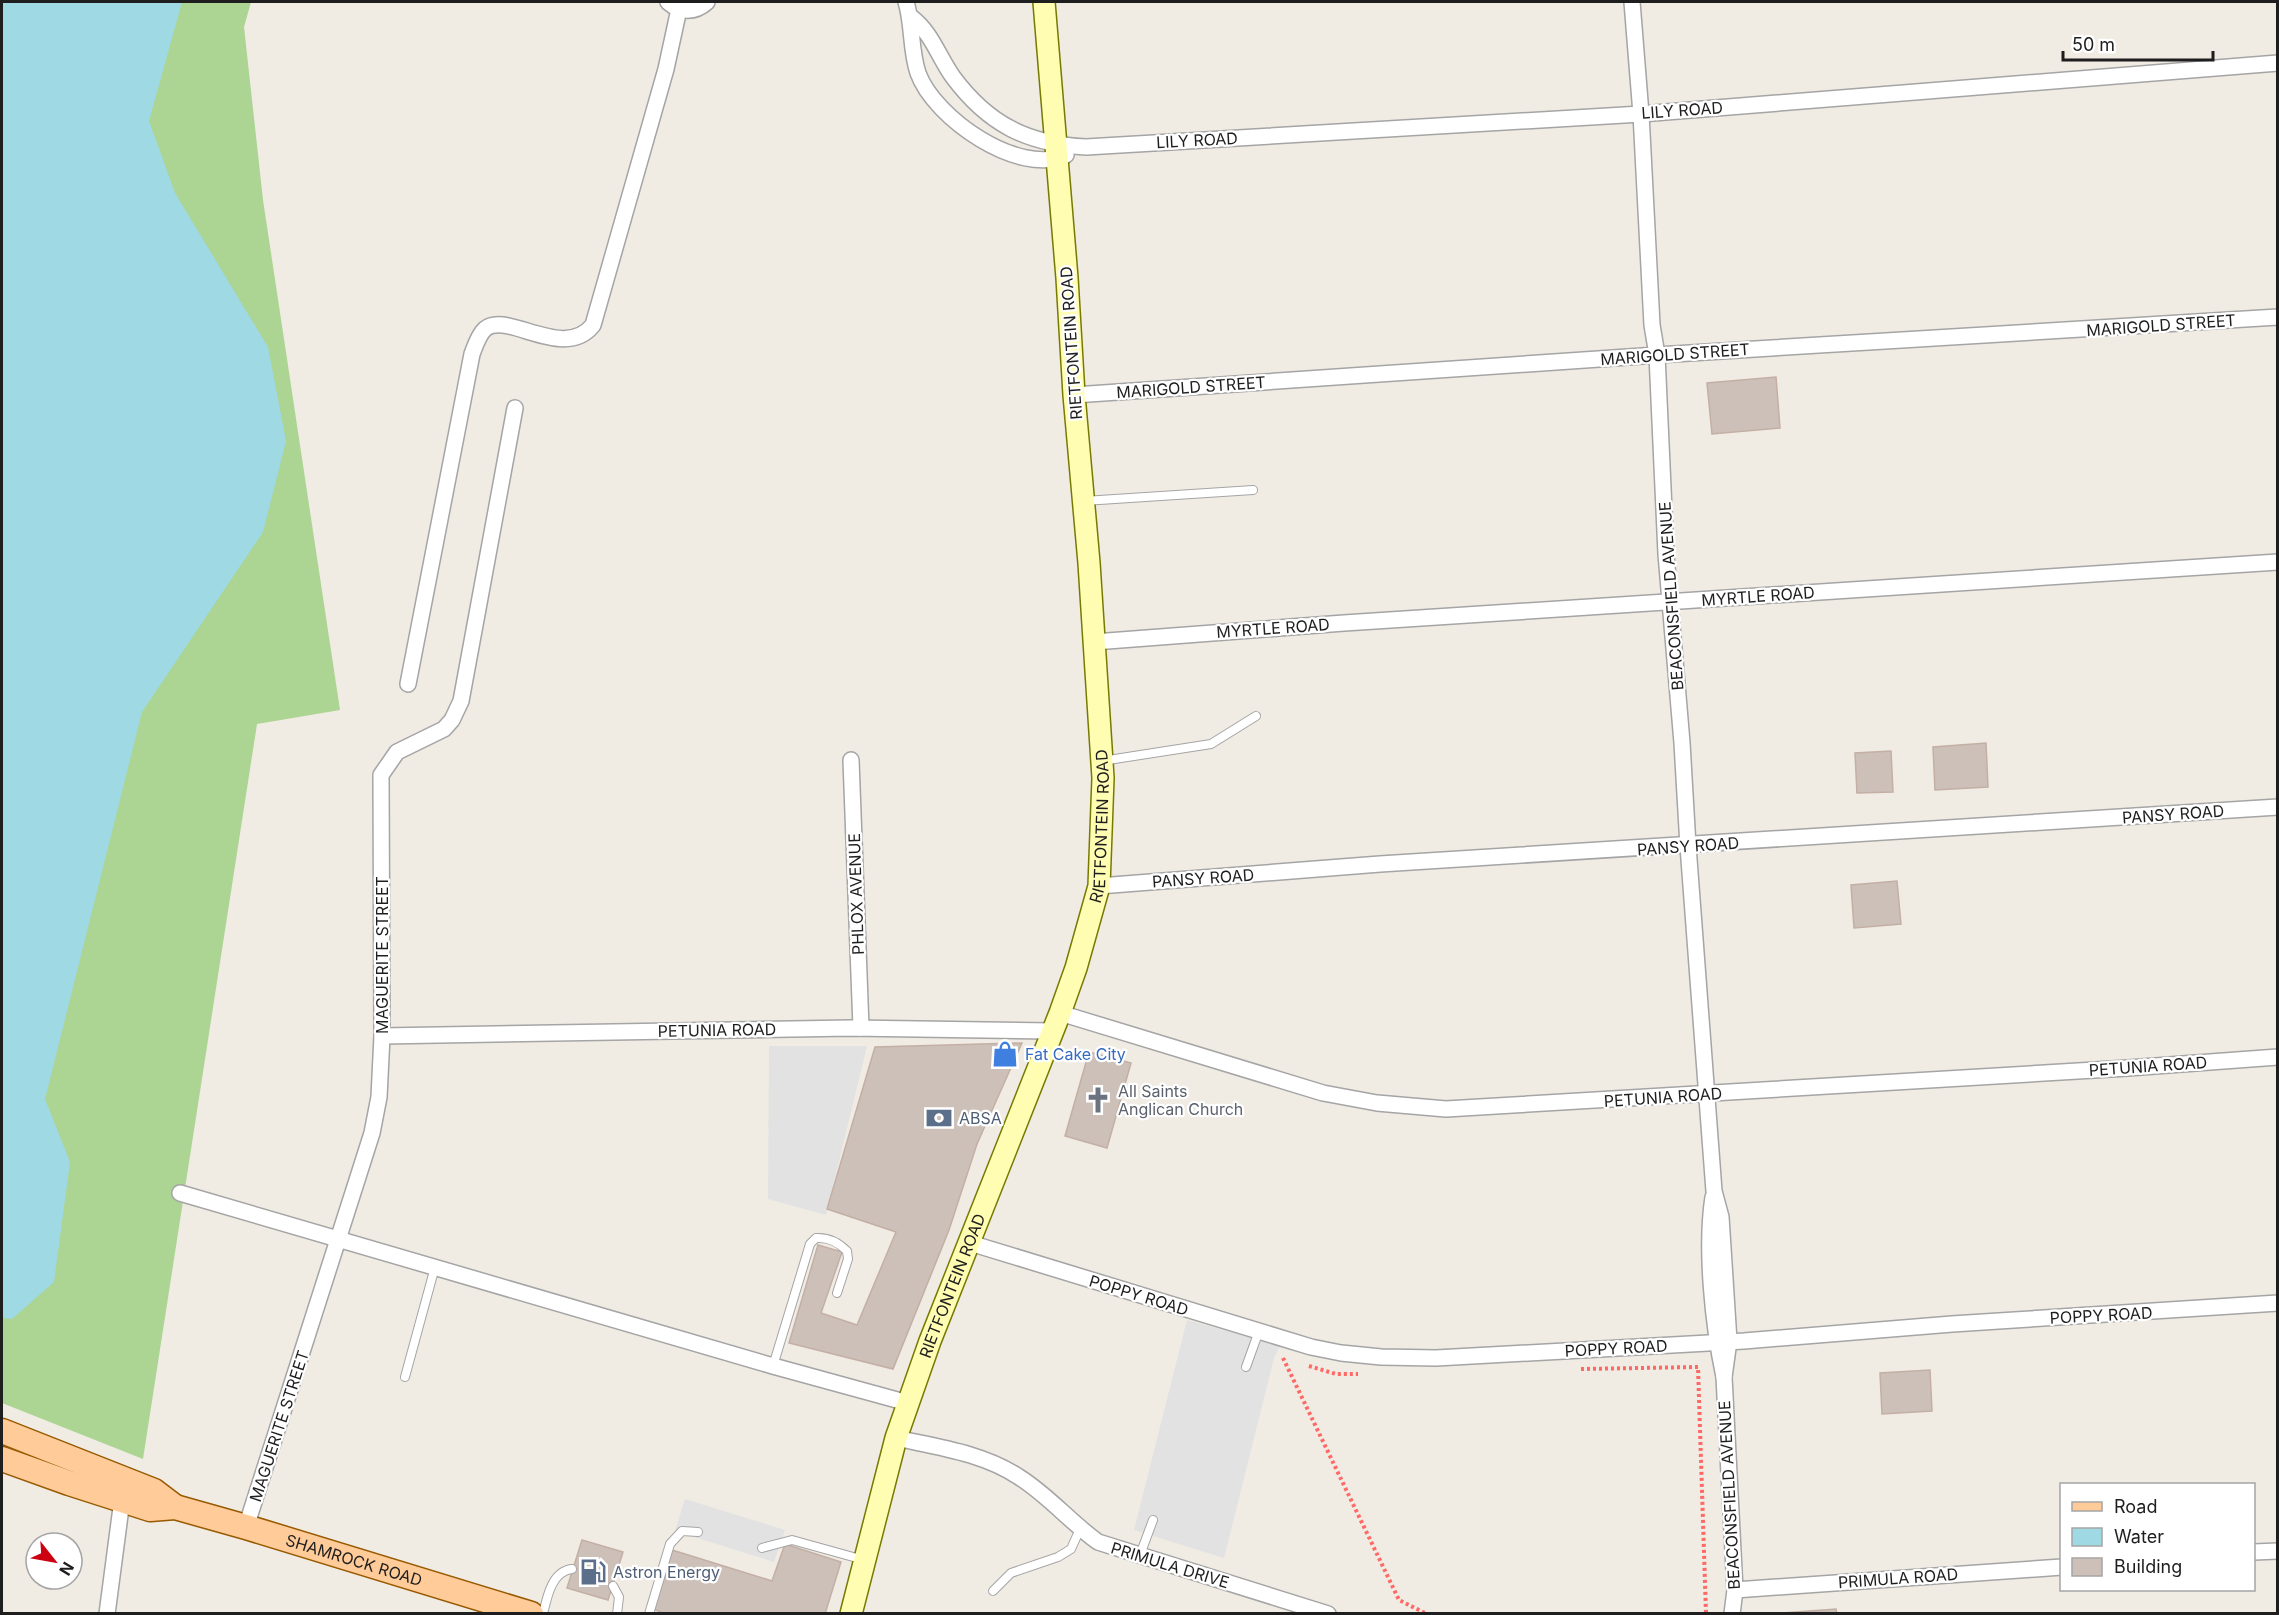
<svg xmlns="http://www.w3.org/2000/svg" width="2279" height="1615" font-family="Inter,sans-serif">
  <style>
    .forest { fill: #acd493 }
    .parking { fill: #e2e2e2 }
    .water { fill: #9fd9e3 }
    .building { fill: #cdc0b9; stroke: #c3afa4; stroke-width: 1.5 }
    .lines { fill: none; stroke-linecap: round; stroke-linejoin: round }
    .lane-casing { stroke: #a5a5a5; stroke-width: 10 }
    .street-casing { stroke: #a5a5a5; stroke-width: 18 }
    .secondary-casing { stroke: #777a00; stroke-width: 24 }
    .primary-casing { stroke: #985a00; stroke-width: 27 }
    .path { stroke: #ff6965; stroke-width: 4; stroke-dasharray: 3 3; stroke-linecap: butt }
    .lane { stroke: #fff; stroke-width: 8 }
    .street { stroke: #fff; stroke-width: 15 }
    .secondary { stroke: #fffdb2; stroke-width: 21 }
    .primary { stroke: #ffcb99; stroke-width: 24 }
    .labels { text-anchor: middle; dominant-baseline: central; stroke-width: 4.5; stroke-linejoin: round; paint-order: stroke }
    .street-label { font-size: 16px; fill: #1e1e1e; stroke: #fff }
    .shop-label { font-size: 16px; fill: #366cbe; stroke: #fff; text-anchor: start }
    .worship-label { font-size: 16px; fill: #5b616d; stroke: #fff; text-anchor: start }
    .service-label { font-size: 16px; fill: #4e5e75; stroke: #fff; text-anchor: start }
  </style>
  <rect width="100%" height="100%" fill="#f0ebe3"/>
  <!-- forest -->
  <polygon class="forest" points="2,2 251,2 244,27 263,200 340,710 257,724 143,1459 2,1403"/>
  <!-- parking -->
  <g class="parking">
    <polygon points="769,1046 867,1046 826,1215 768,1199"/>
    <polygon points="1187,1320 1280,1346 1274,1358 1224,1558 1134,1530"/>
    <polygon points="685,1499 785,1530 774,1562 675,1531"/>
  </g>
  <!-- water -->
  <polygon class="water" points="2,2 182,2 149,121 175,193 268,347 286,441 263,532 142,712 45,1099 70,1162 54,1282 12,1319 2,1318"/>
  <!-- building -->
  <g class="building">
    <polygon points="1776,377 1780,428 1712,434 1707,383"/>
    <polygon points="1986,743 1988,787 1935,790 1933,747"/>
    <polygon points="1891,751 1893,792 1857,793 1855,753"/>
    <polygon points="1897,881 1901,924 1854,928 1851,885"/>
    <polygon points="1022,1043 977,1144 949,1230 893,1369 789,1343 818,1245 842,1252 821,1313 857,1325 896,1232 827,1209 875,1047"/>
    <polygon points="1089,1052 1131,1063 1107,1148 1065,1136"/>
    <polygon points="1930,1370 1932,1411 1882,1414 1880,1373"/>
    <polygon points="582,1540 623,1552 608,1600 567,1588"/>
    <polygon points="785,1544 841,1562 825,1614 666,1614 653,1609 672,1550 772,1581"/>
    <polygon points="1836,1609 1837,1614 1783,1614 1783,1613"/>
  </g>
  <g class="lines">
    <!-- lane casing -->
    <g class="lane-casing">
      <g id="lane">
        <polyline points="1084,501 1253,490"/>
        <polyline points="1102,761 1211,744 1256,716"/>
        <path d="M773,1366L807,1254L810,1244L816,1238C829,1237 838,1242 847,1251L848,1259L837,1293"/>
        <polyline points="1246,1367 1259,1331"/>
        <polyline points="405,1377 435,1267"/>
        <polyline points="762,1548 792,1540 864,1560"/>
        <polyline points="1140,1555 1153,1520"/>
        <polyline points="613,1586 619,1597 617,1614"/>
        <polyline points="993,1591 1011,1573 1058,1557 1071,1549 1080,1529"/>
        <path d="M543,1614C547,1597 552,1571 572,1569"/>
        <polyline points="649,1614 670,1544 682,1531 698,1532"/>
      </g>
    </g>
    <!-- street casing -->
    <g class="street-casing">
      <g id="street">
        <path d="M668,2C680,13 695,13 707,2"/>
        <path d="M906,2C913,24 910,49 918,73C934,118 1019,177 1066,155"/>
        <polyline points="1632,2 1641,114 1652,325 1657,355 1666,554 1682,743 1688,846 1714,1191 1721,1217 1729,1341 1724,1377"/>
        <path d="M911,17C932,33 938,56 953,77C988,124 1027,144 1086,147L1641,114L2278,63"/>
        <polyline points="1074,395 1657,355 2278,317"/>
        <polyline points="1094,642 1344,623 2278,562"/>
        <path d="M408,684L472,354C475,346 479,334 485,329C506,310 564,362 593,325L666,69L679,9"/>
        <polyline points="851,760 861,1028"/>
        <polyline points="1099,886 1380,864 2278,807"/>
        <polyline points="1060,1013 1323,1093 1377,1103 1446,1109 2128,1068 2278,1057"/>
        <polyline points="382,1036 851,1028 1052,1031"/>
        <polyline points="180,1193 773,1366 908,1403"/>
        <path d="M1713,1197C1705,1249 1713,1325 1724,1377L1735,1590L1732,1614"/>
        <polyline points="970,1243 1311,1347 1341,1353 1381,1357 1436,1358 1744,1341 1952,1324 2278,1303"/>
        <path d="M896,1438C937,1447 983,1453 1019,1477C1048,1495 1070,1522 1098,1542L1328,1614"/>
        <polyline points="246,1527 358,1177 372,1133 379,1097 382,1036 381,775 397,752 444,729 452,720 461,701 515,408"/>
        <polyline points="2254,1552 2278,1551"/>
        <polyline points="1735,1590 2062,1567"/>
        <polyline points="107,1614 122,1500"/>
      </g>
    </g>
    <!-- secondary casing -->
    <g class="secondary-casing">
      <g id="secondary">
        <path id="s1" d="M851,1614L896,1438L930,1341L1060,1013L1076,968L1099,886L1103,778L1089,563L1074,395L1067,278L1044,2"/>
      </g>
    </g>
    <!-- primary casing -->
    <g class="primary-casing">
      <g id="primary">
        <polyline points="2,1431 154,1491 175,1507"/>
        <path id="s2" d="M2,1459L69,1483L150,1509L175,1507L246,1527L531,1614"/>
      </g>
    </g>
    <!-- path -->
    <g class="path">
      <polyline points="1283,1358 1399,1600 1427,1614"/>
      <polyline points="1309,1366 1336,1374 1358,1374"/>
      <polyline points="1581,1369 1698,1367 1706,1614"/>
    </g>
    <!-- lane -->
    <use href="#lane" class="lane"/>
    <!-- street -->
    <use href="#street" class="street"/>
    <!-- secondary -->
    <use href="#secondary" class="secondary"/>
    <!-- primary -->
    <use href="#primary" class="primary"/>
  </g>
  <!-- icons -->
  <defs>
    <g id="shop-bare" transform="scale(2.07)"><path d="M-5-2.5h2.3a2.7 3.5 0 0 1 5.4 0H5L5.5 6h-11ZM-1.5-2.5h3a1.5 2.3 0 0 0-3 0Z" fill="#3f7fe0" stroke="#fff" stroke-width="2.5" paint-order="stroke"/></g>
    <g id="church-bare" transform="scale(2.07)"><path d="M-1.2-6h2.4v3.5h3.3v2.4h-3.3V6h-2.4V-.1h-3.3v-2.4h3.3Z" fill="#6b7280" stroke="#fff" stroke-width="2.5" paint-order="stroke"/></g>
    <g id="bank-bare" transform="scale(2.07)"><path d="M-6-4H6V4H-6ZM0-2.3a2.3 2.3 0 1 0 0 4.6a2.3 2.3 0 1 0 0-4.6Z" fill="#5c6f8a" stroke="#fff" stroke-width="2.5" paint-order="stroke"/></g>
    <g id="fuel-bare" transform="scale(2.07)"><path d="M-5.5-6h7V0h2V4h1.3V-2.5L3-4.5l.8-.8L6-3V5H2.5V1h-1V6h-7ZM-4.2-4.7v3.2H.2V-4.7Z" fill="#5c6f8a" stroke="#fff" stroke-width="2.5" paint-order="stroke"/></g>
  </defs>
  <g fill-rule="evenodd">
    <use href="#shop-bare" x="1005" y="1054"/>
    <use href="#church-bare" x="1098" y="1100"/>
    <use href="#bank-bare" x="939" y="1118"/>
    <use href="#fuel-bare" x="593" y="1572"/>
  </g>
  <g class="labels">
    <!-- street labels -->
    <g class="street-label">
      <text transform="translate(1682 110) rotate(-4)">LILY ROAD</text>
      <text transform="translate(1197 140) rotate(-3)">LILY ROAD</text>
      <text transform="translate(2161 325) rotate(-4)">MARIGOLD STREET</text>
      <text transform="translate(1071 343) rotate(-94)">RIETFONTEIN ROAD</text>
      <text transform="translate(1675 354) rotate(-4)">MARIGOLD STREET</text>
      <text transform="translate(1191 387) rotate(-4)">MARIGOLD STREET</text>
      <text transform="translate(1671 596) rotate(-94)">BEACONSFIELD AVENUE</text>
      <text transform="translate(1758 596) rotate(-4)">MYRTLE ROAD</text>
      <text transform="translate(1273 628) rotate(-4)">MYRTLE ROAD</text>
      <text transform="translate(2173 814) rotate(-4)">PANSY ROAD</text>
      <text stroke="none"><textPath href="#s1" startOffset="830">RIETFONTEIN ROAD</textPath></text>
      <text transform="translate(1688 846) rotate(-4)">PANSY ROAD</text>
      <text transform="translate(1203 878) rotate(-4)">PANSY ROAD</text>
      <text transform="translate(856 894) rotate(-92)">PHLOX AVENUE</text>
      <text transform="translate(382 955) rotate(-90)">MAGUERITE STREET</text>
      <text transform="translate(717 1030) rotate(-1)">PETUNIA ROAD</text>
      <text transform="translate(2148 1066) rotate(-4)">PETUNIA ROAD</text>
      <text transform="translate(1663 1097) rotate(-4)">PETUNIA ROAD</text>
      <text stroke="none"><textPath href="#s1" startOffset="344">RIETFONTEIN ROAD</textPath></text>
      <text transform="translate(1139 1295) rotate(17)">POPPY ROAD</text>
      <text transform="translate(2101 1315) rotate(-3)">POPPY ROAD</text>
      <text transform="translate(1616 1348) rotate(-3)">POPPY ROAD</text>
      <text transform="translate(279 1426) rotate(-72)">MAGUERITE STREET</text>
      <text transform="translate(1729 1495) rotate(-93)">BEACONSFIELD AVENUE</text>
      <text stroke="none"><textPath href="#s2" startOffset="368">SHAMROCK ROAD</textPath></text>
      <text transform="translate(1170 1565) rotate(17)">PRIMULA DRIVE</text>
      <text transform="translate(1898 1578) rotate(-4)">PRIMULA ROAD</text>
    </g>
    <!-- shop labels -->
    <g class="shop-label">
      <text x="1025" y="1054">Fat Cake City</text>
    </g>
    <!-- worship labels -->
    <g class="worship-label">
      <text x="1118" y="1091">All Saints<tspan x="1118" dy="18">Anglican Church</tspan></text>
    </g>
    <!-- service labels -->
    <g class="service-label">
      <text x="959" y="1118">ABSA</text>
      <text x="613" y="1572">Astron Energy</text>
    </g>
  </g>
  <!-- border -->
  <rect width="2279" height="1615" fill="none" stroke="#1e1e1e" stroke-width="6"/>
  <!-- legend -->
  <rect x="2060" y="1483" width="195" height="108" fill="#ffffff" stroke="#a5a5a5" stroke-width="1.5"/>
  <rect x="2072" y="1502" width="30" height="9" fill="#ffcb99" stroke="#a5a5a5" stroke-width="1.5"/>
  <text x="2114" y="1513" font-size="18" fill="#1e1e1e">Road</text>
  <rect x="2072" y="1528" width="30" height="18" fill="#9fd9e3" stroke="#a5a5a5" stroke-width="1.5"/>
  <text x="2114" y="1543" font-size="18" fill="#1e1e1e">Water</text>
  <rect x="2072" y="1558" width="30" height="18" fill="#cdc0b9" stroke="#a5a5a5" stroke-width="1.5"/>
  <text x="2114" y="1573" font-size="18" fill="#1e1e1e">Building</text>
  <!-- north arrow -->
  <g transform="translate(54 1561) rotate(121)"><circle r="28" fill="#ffffff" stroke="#a5a5a5" stroke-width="1.5"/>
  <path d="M0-4.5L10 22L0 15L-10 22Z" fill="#cc0010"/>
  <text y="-9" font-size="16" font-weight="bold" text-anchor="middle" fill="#1e1e1e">N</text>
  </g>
  <!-- scale -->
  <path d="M2063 51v9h150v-9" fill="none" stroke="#1e1e1e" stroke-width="3"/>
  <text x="2072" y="51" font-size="18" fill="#1e1e1e" stroke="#ffffff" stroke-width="4.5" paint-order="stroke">50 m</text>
</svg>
